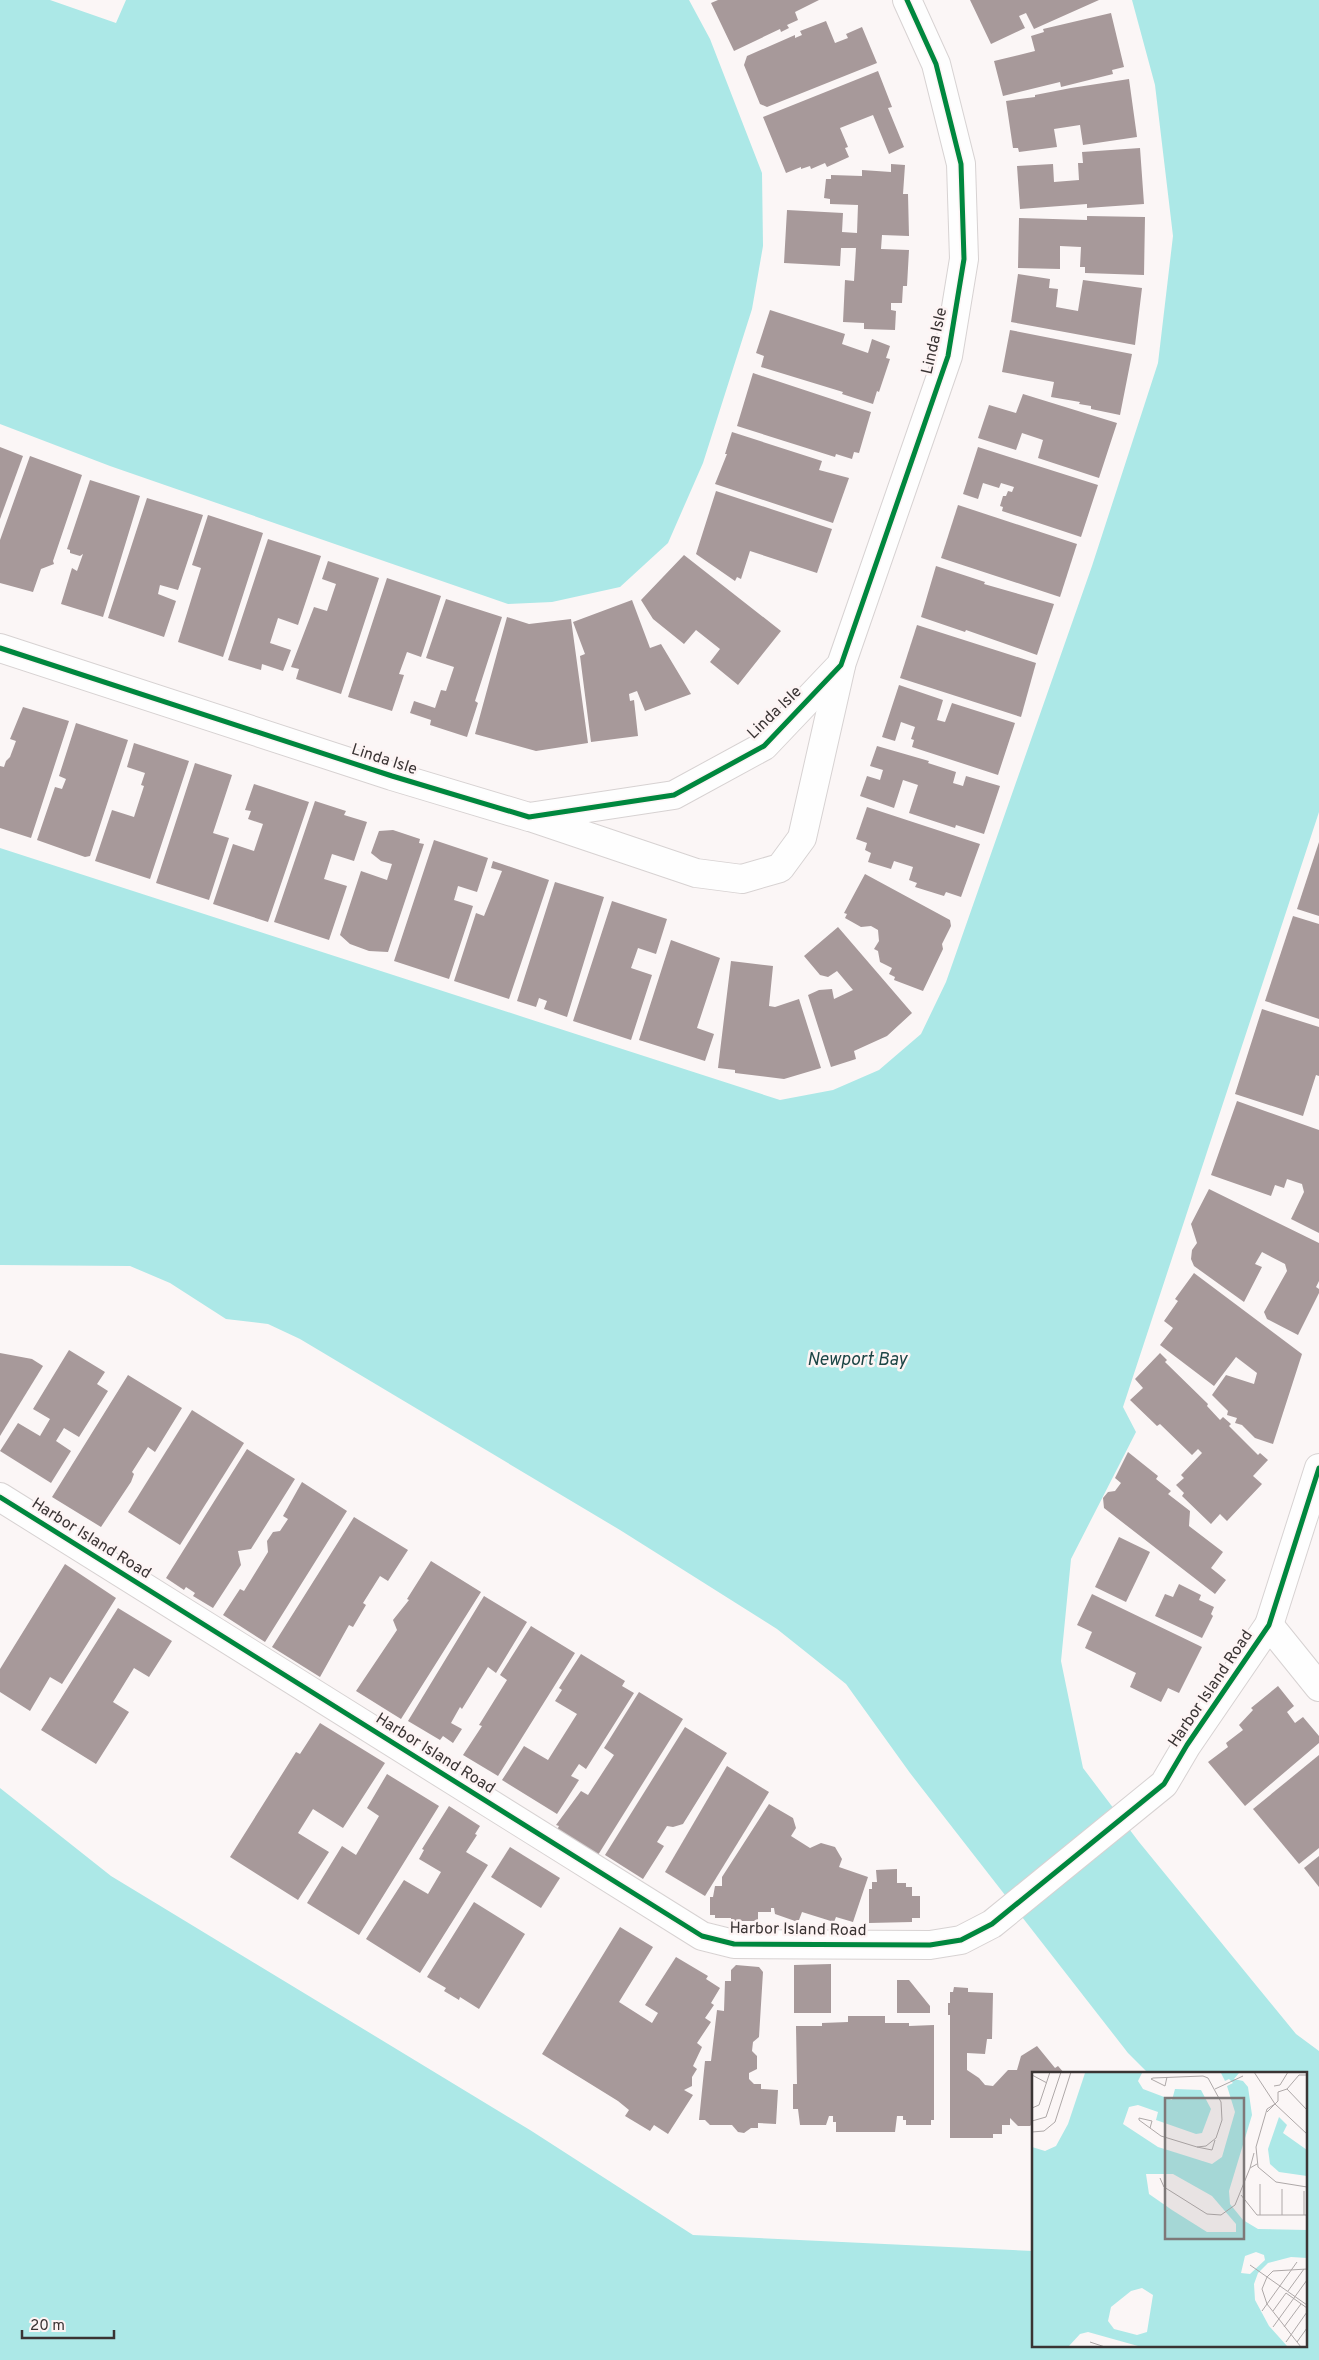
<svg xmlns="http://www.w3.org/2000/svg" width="1319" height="2360" font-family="Overpass,sans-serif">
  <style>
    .water { fill: #ace8e7 }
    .building { fill: #a7999a }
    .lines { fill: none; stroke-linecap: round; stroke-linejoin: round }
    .street-casing { stroke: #d7d2d2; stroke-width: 30 }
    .street { stroke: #fefefe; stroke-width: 28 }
    .cycleway-casing { stroke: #fdf4f4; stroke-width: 8 }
    .cycleway { stroke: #00873e; stroke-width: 5 }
    .labels { text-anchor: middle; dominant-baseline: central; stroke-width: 5; stroke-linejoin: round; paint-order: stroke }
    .street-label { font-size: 16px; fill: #3a3434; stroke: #fdf4f4 }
    .water-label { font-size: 18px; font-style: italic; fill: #1c4545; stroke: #fdf4f4 }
    .inset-road { fill: none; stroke: #aea8a8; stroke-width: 1 }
    .view { fill: #7e7878; fill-opacity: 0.15; stroke: #7e7878; stroke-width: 2.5 }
    .inset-edge { fill: none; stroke: #3a3434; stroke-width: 2.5 }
  </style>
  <rect width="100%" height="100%" fill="#fbf6f6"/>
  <!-- water -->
  <g class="water">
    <polygon points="0,0 50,0 116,23 126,0 689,0 710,39 762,173 763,246 752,309 703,463 668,543 620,587 552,602 508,604 110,466 0,424"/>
    <polygon points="1132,0 1319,0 1319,812 1123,1407 1136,1432 1071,1559 1061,1661 1083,1768 1139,1842 1296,2034 1319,2051 1319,2360 0,2360 0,1788 111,1876 530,2130 693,2235 1033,2251 1033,2346 1305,2346 1305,2074 1149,2074 1128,2053 910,1773 846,1684 777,1629 620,1530 300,1339 268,1324 226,1319 170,1283 130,1266 0,1265 0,848 780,1100 833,1090 879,1070 921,1034 946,982 1092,566 1158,363 1173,236 1155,85"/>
  </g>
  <!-- building -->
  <g class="building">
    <polygon points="718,0 819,0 795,12 798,20 787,25 789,28 781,32 780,29 734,51 711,3"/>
    <polygon points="970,0 1099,0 1034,29 1026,13 1019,16 1025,28 991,44"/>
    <polygon points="1111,13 1124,67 1112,70 1113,74 1061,87 1060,82 1003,96 994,61 1035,51 1031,36 1044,32 1043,29"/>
    <polygon points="826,21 835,43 848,38 846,34 862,27 877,63 767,107 760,104 744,65 747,56 795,35 795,38 802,35 800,31"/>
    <polygon points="878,71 892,107 888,108 904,147 889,154 873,115 840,128 848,147 845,148 849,157 827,167 825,163 811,169 810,166 801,169 801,167 786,173 763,117"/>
    <polygon points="1129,79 1137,137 1083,145 1080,125 1054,129 1057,147 1019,152 1018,148 1013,148 1006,101 1035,97 1035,95 1071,88"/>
    <polygon points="1140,148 1144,204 1087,208 1087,204 1020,209 1017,166 1053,164 1054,182 1079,180 1078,163 1083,163 1082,152"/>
    <polygon points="891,164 905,165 903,194 908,194 909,236 882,235 881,249 909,250 907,286 903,286 902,303 891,303 891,310 896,311 895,330 864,329 864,323 843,322 845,280 854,281 856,248 841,248 840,266 784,263 787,210 843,213 842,232 857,233 858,205 830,204 830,199 824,198 826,179 831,179 831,175 862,176 862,170 891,172"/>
    <polygon points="1087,216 1145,217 1144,275 1085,273 1085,267 1080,267 1081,247 1060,246 1060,269 1018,268 1019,218 1087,220"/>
    <polygon points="1018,274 1050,279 1049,288 1058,289 1056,307 1078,311 1083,280 1142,288 1135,345 1011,322"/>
    <polygon points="770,310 845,334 842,344 868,353 872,339 890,346 886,358 890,359 879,392 877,391 873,404 842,394 843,392 761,367 764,356 756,353"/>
    <polygon points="1010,330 1132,354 1120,415 1091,409 1091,406 1079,404 1080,402 1051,397 1054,382 1002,372"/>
    <polygon points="753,373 871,412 859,453 854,452 852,459 836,454 835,457 737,426"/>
    <polygon points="1023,394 1117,423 1099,478 1038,458 1043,440 1022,433 1016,450 978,438 989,405 1016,413"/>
    <polygon points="732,432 822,461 819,470 849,478 833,523 715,484 727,454 725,454"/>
    <polygon points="0,447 23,456 0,519"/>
    <polygon points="978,447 1098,485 1081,537 1002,511 1003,507 1000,506 1003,496 1006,496 1008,491 1012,492 1014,487 1001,483 999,488 983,483 978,499 963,494"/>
    <polygon points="30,456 82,475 53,561 54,564 41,569 33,592 0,583 0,540"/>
    <polygon points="90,480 140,496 103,617 61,604 72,568 77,571 83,554 80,556 70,553 70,550 67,549"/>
    <polygon points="716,491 832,529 817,573 750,551 741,579 737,577 735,581 696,554"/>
    <polygon points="147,498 203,515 178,590 160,585 158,594 176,601 164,637 108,618"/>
    <polygon points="958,505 1077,544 1060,597 941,558"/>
    <polygon points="208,515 263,533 223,657 178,642 201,568 192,565"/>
    <polygon points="268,539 321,556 298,625 278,618 270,643 291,650 283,671 262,664 261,670 228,660"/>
    <polygon points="684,555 781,631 738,685 710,662 720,649 696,630 684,644 653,619 641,600"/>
    <polygon points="328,561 379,578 341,694 296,679 299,669 291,667 314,607 327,611 336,584 322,579"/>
    <polygon points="936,566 985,582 984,584 1054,604 1037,655 966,630 965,632 921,617"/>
    <polygon points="387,578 441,596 421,657 407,652 399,674 404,675 392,711 348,697"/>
    <polygon points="446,599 502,617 475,701 478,703 467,737 430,725 431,720 410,713 414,701 435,708 441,690 446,691 454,667 426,658"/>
    <polygon points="632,600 650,648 661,644 691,694 645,711 637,691 629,694 630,701 634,700 638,736 591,742 580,656 585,654 573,622"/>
    <polygon points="507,617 529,624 571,619 588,743 536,751 475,734"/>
    <polygon points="917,625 1036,663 1021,717 900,678"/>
    <polygon points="899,685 943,700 937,720 945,722 952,703 1015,723 998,775 912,747 914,740 911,739 915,727 901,722 895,741 882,737"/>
    <polygon points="23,707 69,721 31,838 0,828 0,766 4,767 6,761 10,757 16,741 10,739"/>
    <polygon points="76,723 128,740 90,856 85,857 37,840 55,787 62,789 66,779 59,776"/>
    <polygon points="134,743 189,761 150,879 95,861 112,810 134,817 144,786 141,785 145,773 127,767"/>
    <polygon points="877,746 929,761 928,763 956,772 953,783 963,786 966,776 1000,786 984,834 956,825 955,828 909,813 918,785 903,780 894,808 860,796 867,776 880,780 883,770 870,766"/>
    <polygon points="195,763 232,775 213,833 229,838 209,900 156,883"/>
    <polygon points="254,784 309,802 268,922 213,904 233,844 254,851 263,824 248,819 251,811 245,810"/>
    <polygon points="315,801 346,811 344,815 367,822 354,861 332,854 324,879 347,886 329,940 274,922"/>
    <polygon points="867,807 980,844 961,897 946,892 944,896 915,887 917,883 909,880 913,867 894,861 891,869 868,862 871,853 865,850 867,843 856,839"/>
    <polygon points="393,830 420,839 419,843 424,844 388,952 369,951 350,944 340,935 361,871 387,880 392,864 381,861 371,853 379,831"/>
    <polygon points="434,840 488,858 477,892 458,886 454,900 473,906 449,979 394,961"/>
    <polygon points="1319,842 1319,916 1297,909"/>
    <polygon points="493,861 549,880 509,999 454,981 476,913 484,916 502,871 491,868"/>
    <polygon points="865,874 950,920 951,926 942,944 943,949 923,991 894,980 895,977 889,974 892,968 880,962 878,951 874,949 879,941 878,930 871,926 861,927 845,918 847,914 844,913"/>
    <polygon points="555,882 604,897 567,1017 544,1009 547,1001 539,998 536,1007 517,1001"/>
    <polygon points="612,901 667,919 656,954 638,948 631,968 652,975 631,1040 573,1021"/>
    <polygon points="1293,916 1319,924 1319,1019 1265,1001"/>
    <polygon points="838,927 912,1013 887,1036 854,1051 856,1059 831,1067 808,995 819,990 832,989 834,999 853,990 837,971 828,977 820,975 804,956"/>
    <polygon points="671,940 720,958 697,1028 714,1034 705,1061 639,1040"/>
    <polygon points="731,961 773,966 769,1006 775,1007 799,999 821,1068 784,1079 735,1073 735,1070 718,1068"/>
    <polygon points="1262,1009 1319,1027 1319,1076 1316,1075 1303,1116 1235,1094"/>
    <polygon points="1237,1101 1319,1130 1319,1233 1291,1219 1304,1192 1302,1184 1287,1179 1284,1188 1275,1185 1271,1196 1211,1175"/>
    <polygon points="1209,1189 1319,1243 1319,1281 1316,1287 1319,1289 1319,1293 1298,1335 1267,1319 1264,1312 1287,1271 1285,1264 1262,1252 1255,1264 1262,1267 1244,1302 1194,1266 1191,1259 1192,1250 1197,1243 1191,1224"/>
    <polygon points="1194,1273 1302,1354 1273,1444 1255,1438 1242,1425 1235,1423 1237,1418 1227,1415 1228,1411 1212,1395 1226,1375 1254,1384 1257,1373 1236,1357 1214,1386 1160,1345 1173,1328 1164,1321 1178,1301 1175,1299"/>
    <polygon points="69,1350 105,1372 97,1384 108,1391 79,1437 64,1428 56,1441 71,1451 51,1483 0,1451 18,1423 40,1436 50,1419 33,1409"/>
    <polygon points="0,1353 32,1359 43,1366 0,1436"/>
    <polygon points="1160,1353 1167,1360 1165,1362 1208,1404 1207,1406 1220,1420 1223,1417 1231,1424 1229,1426 1258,1455 1260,1453 1268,1460 1253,1476 1262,1484 1227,1521 1220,1514 1211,1524 1182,1496 1184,1493 1176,1485 1184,1478 1181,1475 1202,1453 1198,1449 1192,1455 1160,1424 1157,1426 1130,1400 1143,1388 1135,1379"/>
    <polygon points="128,1375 182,1408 155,1452 148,1447 132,1472 134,1474 131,1482 101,1527 52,1497"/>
    <polygon points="192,1410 244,1443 180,1545 128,1512"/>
    <polygon points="247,1449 295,1479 251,1549 238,1551 241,1565 213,1608 193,1596 195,1593 186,1587 184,1590 166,1578"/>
    <polygon points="1128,1452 1158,1476 1156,1479 1171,1491 1168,1494 1190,1511 1189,1526 1223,1552 1211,1568 1226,1580 1215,1594 1104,1508 1103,1498 1108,1492 1115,1491 1121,1483 1115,1478"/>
    <polygon points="302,1482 347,1511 265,1642 223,1615 240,1589 244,1591 268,1552 267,1541 273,1532 280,1531 288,1519 283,1516"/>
    <polygon points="354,1517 408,1550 388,1581 380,1576 363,1603 366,1605 353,1627 349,1625 320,1677 272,1647"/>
    <polygon points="1119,1537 1150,1552 1126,1602 1095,1587"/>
    <polygon points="431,1561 481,1592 401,1719 356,1691 397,1630 393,1620 409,1600 407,1599"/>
    <polygon points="65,1564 116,1598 62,1684 50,1677 30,1711 0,1692 0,1669"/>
    <polygon points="1179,1584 1201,1595 1199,1600 1214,1607 1211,1614 1213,1616 1202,1638 1155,1616 1165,1594 1173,1597"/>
    <polygon points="1092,1594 1202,1647 1179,1693 1168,1688 1161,1702 1130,1687 1136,1673 1085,1648 1092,1632 1077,1625"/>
    <polygon points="484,1596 527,1622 496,1673 488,1667 462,1709 460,1707 451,1723 462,1729 453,1743 443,1736 440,1740 408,1721"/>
    <polygon points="118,1608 172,1641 149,1677 134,1668 113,1702 129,1712 96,1764 41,1730"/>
    <polygon points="531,1626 575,1653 498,1776 463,1755 482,1726 479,1725 507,1680 500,1675"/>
    <polygon points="581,1654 625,1681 622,1686 634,1693 586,1769 579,1764 571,1776 579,1780 557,1814 502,1780 524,1746 548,1760 577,1714 555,1701 562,1690 559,1688"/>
    <polygon points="1278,1686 1294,1706 1287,1712 1295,1723 1303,1717 1319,1736 1319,1743 1245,1806 1208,1762 1228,1747 1226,1743 1243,1730 1239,1725 1253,1710 1251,1708"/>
    <polygon points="639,1692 683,1719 598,1855 557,1830 559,1826 556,1825 581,1791 588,1795 614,1755 604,1748"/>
    <polygon points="320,1723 385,1763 343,1828 313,1809 298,1833 329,1852 298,1900 230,1857 296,1752 300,1754"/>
    <polygon points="685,1727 727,1753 683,1824 673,1827 667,1826 657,1842 664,1846 643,1879 605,1855"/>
    <polygon points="1319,1755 1319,1848 1299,1864 1253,1809"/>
    <polygon points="727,1766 769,1792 705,1896 665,1872"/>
    <polygon points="387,1774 439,1806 359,1935 307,1903 342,1846 356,1855 379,1816 367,1808"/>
    <polygon points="769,1804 793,1818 796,1828 791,1836 810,1848 821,1843 835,1847 842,1859 839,1867 868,1877 853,1922 836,1917 834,1922 802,1912 799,1920 795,1921 775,1914 774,1908 771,1908 771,1912 758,1912 758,1921 731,1921 731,1918 715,1918 715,1915 710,1915 710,1897 713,1897 715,1886 722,1886 722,1877"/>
    <polygon points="449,1806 480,1826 475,1834 477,1835 466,1852 488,1865 420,1973 366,1939 404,1880 428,1894 441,1872 419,1859 424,1850 422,1849"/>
    <polygon points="510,1847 560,1878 541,1908 491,1877"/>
    <polygon points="1319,1856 1319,1887 1304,1868"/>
    <polygon points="897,1869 897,1883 906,1883 906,1887 912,1887 912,1896 920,1896 920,1918 912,1918 912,1922 869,1923 869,1889 872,1889 872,1882 877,1882 876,1870"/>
    <polygon points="474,1902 525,1934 479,2009 460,1997 459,2000 444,1991 446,1988 427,1977"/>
    <polygon points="620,1927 653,1947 619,2002 652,2023 658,2013 645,2005 676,1957 708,1976 706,1979 720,1988 711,2003 714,2005 705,2018 711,2022 697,2043 702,2047 693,2066 697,2069 692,2077 692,2086 684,2090 693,2095 668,2134 654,2125 650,2131 625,2116 629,2110 618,2101 542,2054"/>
    <polygon points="831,1964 831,2013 794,2013 794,1965"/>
    <polygon points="736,1965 759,1967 763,1972 759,2037 753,2042 752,2051 757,2056 757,2069 749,2073 749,2079 754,2084 761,2084 761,2089 778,2090 776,2124 758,2123 758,2128 751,2128 744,2133 738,2132 732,2125 710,2125 705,2120 699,2120 705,2061 711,2061 717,2010 724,2011 725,1981 731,1981 731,1970"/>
    <polygon points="897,1980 909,1980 930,2006 930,2013 897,2013"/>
    <polygon points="954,1987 968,1988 968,1992 993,1993 992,2039 987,2039 985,2054 967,2053 967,2070 979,2078 985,2085 993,2086 1008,2070 1017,2070 1021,2056 1037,2046 1055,2068 1058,2066 1065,2074 1033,2074 1033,2123 1030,2126 1018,2126 1010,2118 1010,2125 1002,2125 1002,2134 993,2134 993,2138 950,2138 950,2015 948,2015 948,2003 950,2003 950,1992 953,1992"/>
    <polygon points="848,2016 885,2016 885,2023 909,2023 909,2026 934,2025 934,2120 931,2120 931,2125 906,2125 906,2120 903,2120 903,2116 897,2116 895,2132 836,2132 836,2122 833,2122 833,2116 829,2116 826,2125 800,2125 798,2109 793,2109 793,2084 797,2084 796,2026 822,2026 822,2023 848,2022"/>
  </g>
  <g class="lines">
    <!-- street casing -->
    <g class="street-casing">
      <g id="street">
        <polyline points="0,648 392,776 529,817 674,795 764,746 841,665 948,356 964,259 961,164 936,64 907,0"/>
        <polyline points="533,818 696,873 742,879 780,868 802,838 841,666"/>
        <polyline points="0,1497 702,1936 734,1944 930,1945 961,1940 992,1924 1164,1784 1187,1745 1269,1625 1319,1468"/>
        <polyline points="1269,1625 1319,1687"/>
      </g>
    </g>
    <!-- street -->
    <use href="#street" class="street"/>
    <!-- cycleway casing -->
    <g class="cycleway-casing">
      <g id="cycleway">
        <polyline points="0,648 392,776 529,817 674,795 764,746 841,665 948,356 964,259 961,164 936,64 907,0"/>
        <polyline points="0,1497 702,1936 734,1944 930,1945 961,1940 992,1924 1164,1784 1187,1745 1269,1625 1319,1468"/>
      </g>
    </g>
    <!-- cycleway -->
    <use href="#cycleway" class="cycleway"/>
  </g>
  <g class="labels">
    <!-- street labels -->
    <g class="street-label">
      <text transform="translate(935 341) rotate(-77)">Linda Isle</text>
      <text transform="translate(775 713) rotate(-44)">Linda Isle</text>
      <text transform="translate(384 760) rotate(18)">Linda Isle</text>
      <text transform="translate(91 1539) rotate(32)">Harbor Island Road</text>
      <text transform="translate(1211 1689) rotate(-56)">Harbor Island Road</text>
      <text transform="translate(435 1754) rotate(32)">Harbor Island Road</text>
      <text transform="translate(798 1930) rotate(1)">Harbor Island Road</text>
    </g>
    <!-- water labels -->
    <g class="water-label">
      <text x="857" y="1360">Newport Bay</text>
    </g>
  </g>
  <!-- overview -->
  <g transform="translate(1032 2072)">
    <rect width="275" height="275" fill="#fbf6f6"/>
    <path d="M53,1H110L106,9L111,17L140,28L143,17L169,18L179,37L170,61L164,62L124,48L126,40L106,33L97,35L91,52L126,75L180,92L190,85L203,40L195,14L201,11L197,7L193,9L189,1H207L202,7L211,9L216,15L220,43L197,119L198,132L211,148L226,157L275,158V186L259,185L236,191L226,201L222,212L223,228L237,254L255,274H106L56,260L48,262L37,274H0V75L13,79L24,74L36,52ZM114,102H141L180,124L204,152V160H175L140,138L117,122ZM224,180L232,183L233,188L218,202L209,201L213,184ZM110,216L121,223L115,260L105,263L82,257L76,249L79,235L99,219ZM247,45L255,53L251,61L275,78V104L247,100L238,92L236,77Z" fill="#ace8e7" fill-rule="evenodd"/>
    <path class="inset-road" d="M222,0L243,32L275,62M0,3L15,11M242,14L248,13L256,0M183,17L211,4M255,17L275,38M243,32L235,37L224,75L226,95L244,110L275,115M0,36L7,33L18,0M235,40L246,29V20L255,17L267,3H275M0,49L14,45L29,0M118,56L120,49L107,46V48L129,64L165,75L174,74L184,66L190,48L189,30L176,6L171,4L121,6L119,7L133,14L135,5M0,60L12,59L23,50L39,0M165,75L180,78L183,68M218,96L222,81M128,106L132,115L175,142L189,143L203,133L218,96L225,92M209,123L225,143H275M228,143V112M250,143V117M272,143V119M218,193L275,233M256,219L272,197M254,221L275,236M230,239L265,190M241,239L254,221M241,255L275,208M252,255L269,232M58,270L73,275M254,270L275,240M265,270L275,256M269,275L235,232L230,217L235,205L241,199L275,197"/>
    <path class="view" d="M133,26H212V167H133Z"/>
    <rect width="275" height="275" class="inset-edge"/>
  </g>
  <!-- scale -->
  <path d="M22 2330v8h92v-8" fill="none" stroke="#3a3434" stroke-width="2.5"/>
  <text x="30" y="2330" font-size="15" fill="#3a3434" stroke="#fdf4f4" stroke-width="4" paint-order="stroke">20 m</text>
</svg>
